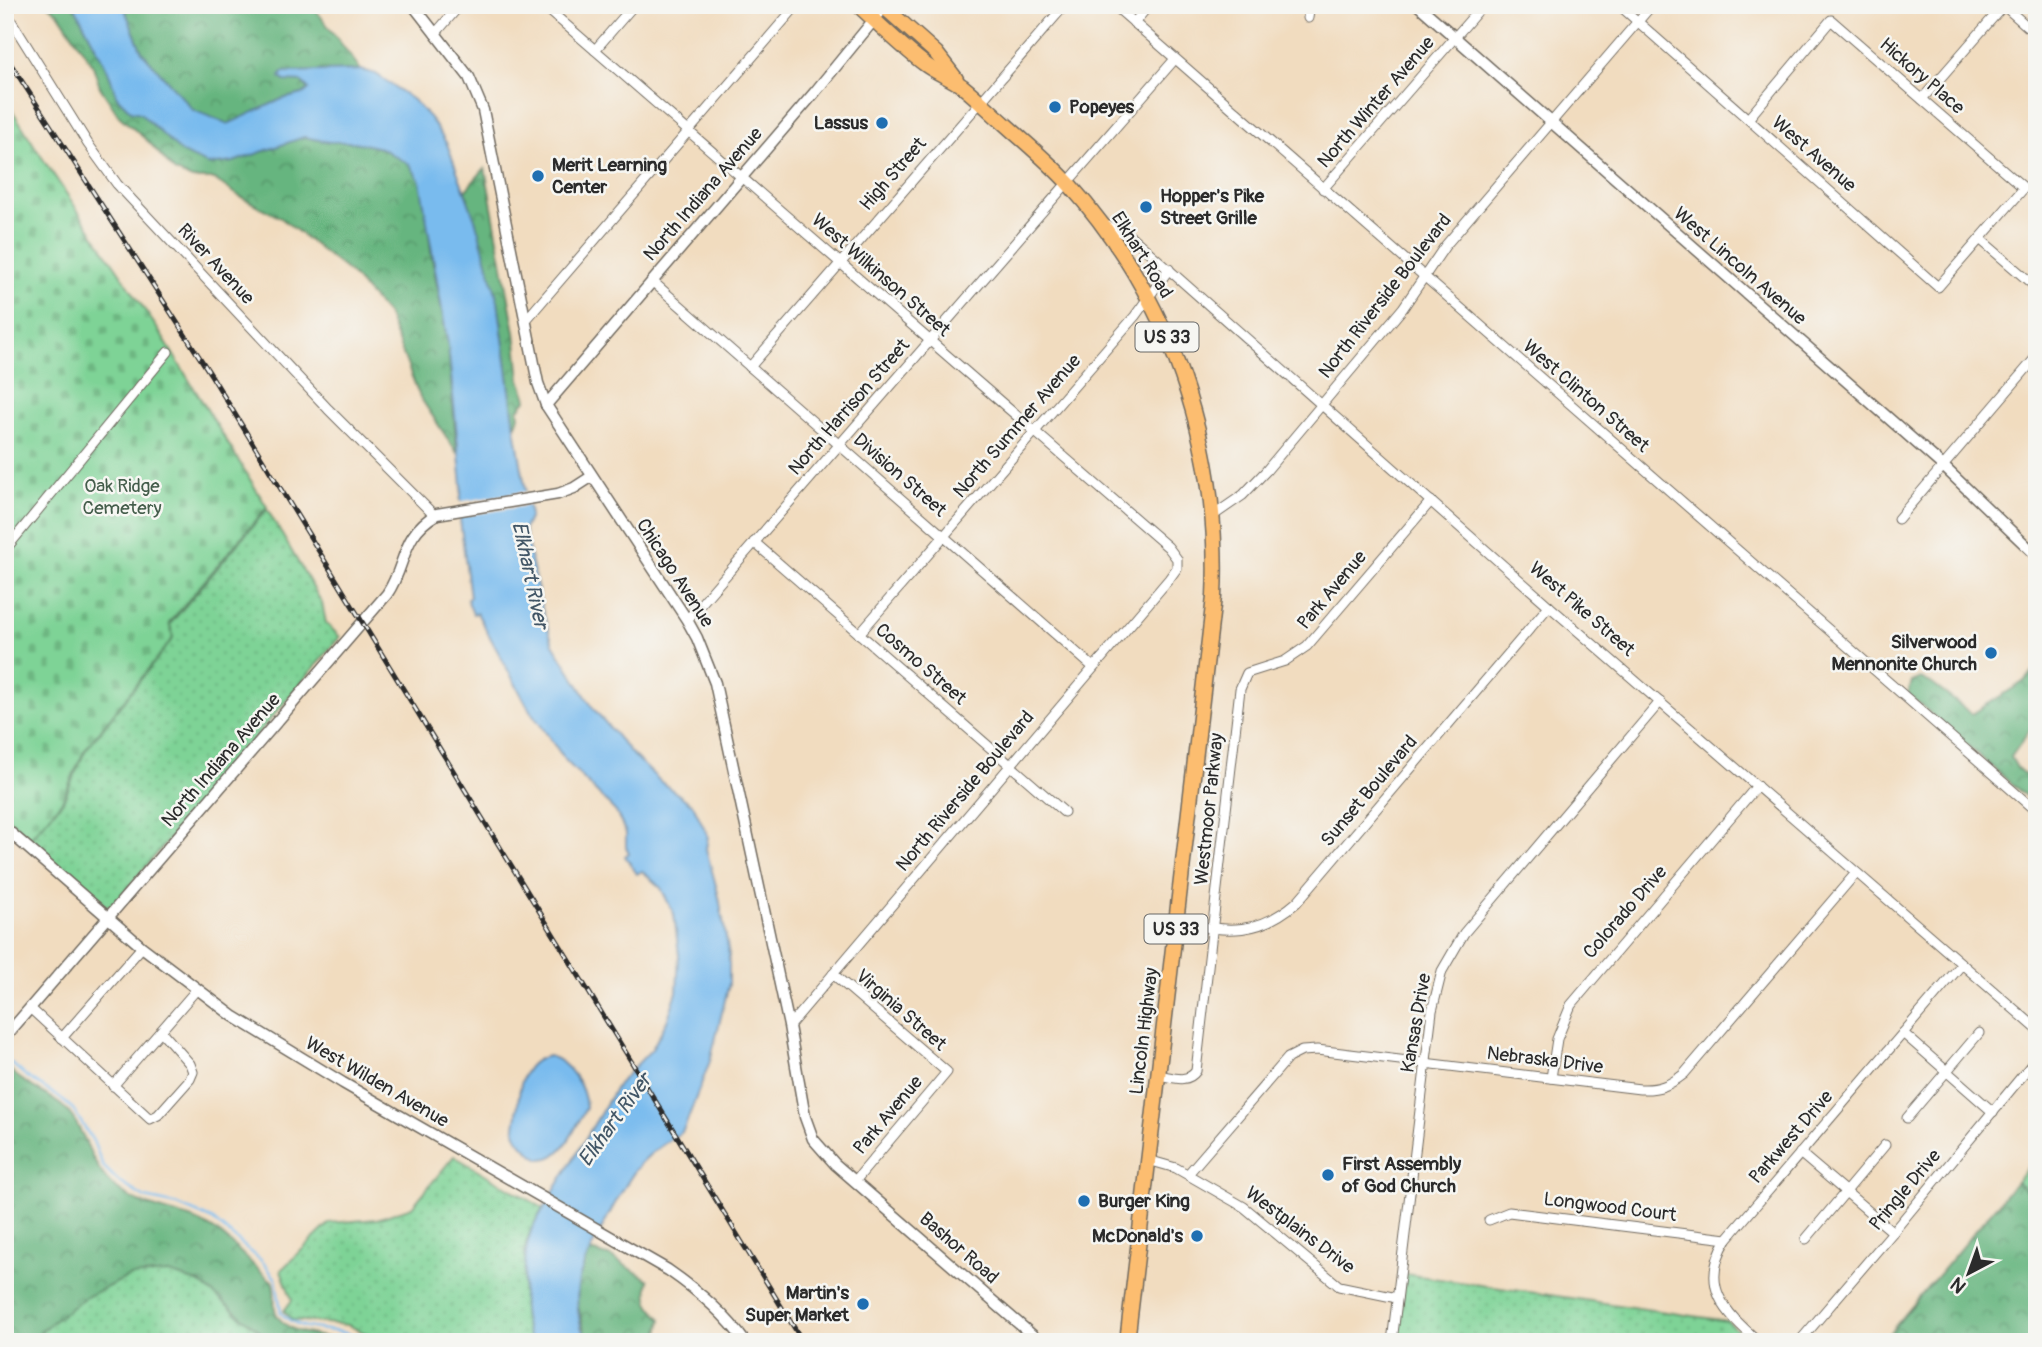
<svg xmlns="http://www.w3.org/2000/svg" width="2042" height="1347" font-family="Pangolin,sans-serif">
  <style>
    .grass { fill: url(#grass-dots); stroke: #547f60; stroke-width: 2 }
    .forest { fill: url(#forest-crowns); stroke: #487055; stroke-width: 2 }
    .cemetery { fill: url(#cemetery-stones); stroke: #547f60; stroke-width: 2 }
    .water { fill: #79bbee; stroke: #52738c; stroke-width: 2 }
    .pier { fill: #f1dcbf }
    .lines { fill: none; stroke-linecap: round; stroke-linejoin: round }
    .stream { stroke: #79bbee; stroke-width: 2.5 }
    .minor-casing { stroke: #70695f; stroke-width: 11 }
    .tertiary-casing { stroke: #70695f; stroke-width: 13 }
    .trunk-casing { stroke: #70695f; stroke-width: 17 }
    .minor { stroke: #fff; stroke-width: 9 }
    .tertiary { stroke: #fff; stroke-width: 10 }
    .trunk { stroke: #fcbd6f; stroke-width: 14 }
    .rail-casing { stroke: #2b2b2b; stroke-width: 5 }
    .rail { stroke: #f6f6f2; stroke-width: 2.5; stroke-dasharray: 8; stroke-linecap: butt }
    .poi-dot { fill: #1f6fb2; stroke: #f6f6f2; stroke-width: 2.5 }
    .labels { text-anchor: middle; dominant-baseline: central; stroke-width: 5; stroke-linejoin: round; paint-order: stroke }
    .shield { fill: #f6f6f2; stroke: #686867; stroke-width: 2 }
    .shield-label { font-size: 18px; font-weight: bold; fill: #2b2b2b }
    .street-label { font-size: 19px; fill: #2b2b2b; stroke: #f6f6f2 }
    .poi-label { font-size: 19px; font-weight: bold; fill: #2b2b2b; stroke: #f6f6f2; text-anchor: start }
    .park-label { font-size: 19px; fill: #445d4b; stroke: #f6f6f2 }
    .water-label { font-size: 21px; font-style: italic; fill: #425666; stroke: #f6f6f2 }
  </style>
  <defs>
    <pattern id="grass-dots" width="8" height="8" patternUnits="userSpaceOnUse" patternTransform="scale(1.75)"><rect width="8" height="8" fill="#7ed396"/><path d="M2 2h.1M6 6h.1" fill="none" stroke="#6db581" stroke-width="1.8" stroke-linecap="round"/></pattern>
    <pattern id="forest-crowns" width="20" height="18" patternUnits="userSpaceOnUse" patternTransform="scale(1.75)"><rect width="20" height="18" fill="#66b57f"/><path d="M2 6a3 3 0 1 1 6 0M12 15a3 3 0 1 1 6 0" fill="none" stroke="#549368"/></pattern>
    <pattern id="cemetery-stones" width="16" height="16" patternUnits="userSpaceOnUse" patternTransform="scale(1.75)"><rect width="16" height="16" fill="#7ed396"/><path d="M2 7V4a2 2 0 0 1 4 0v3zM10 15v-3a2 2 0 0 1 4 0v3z" fill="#6db581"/></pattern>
  </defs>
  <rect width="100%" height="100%" fill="#f6f6f2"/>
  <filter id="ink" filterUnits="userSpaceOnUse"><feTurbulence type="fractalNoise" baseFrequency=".0143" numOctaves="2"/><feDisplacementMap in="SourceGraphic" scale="14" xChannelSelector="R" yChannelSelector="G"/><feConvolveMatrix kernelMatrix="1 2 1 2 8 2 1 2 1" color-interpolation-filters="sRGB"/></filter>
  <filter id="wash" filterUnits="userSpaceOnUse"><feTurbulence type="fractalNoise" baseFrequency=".00686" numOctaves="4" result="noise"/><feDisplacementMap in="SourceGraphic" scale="28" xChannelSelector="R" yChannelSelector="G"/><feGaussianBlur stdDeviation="1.57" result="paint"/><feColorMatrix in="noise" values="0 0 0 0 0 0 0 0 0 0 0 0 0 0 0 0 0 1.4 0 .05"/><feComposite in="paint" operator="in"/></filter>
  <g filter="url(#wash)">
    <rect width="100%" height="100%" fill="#f1dcbf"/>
    <!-- grass -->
    <g class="grass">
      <polygon points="267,509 322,603 326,623 340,637 115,903 112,906 105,906 28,841 63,801 85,751 173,638 170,624"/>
      <path d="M454,1156L543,1208C536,1221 527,1234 525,1249C524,1254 526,1260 525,1265C523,1295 519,1313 531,1342H384L348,1325L292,1320L284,1311L292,1300L281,1270L330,1223L377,1219L412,1207Z"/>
      <polygon points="2037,1156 2037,1200 2016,1182"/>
      <polygon points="168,1269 201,1281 278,1342 24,1342 81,1295 128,1272"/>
      <polygon points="1405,1274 1727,1321 1751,1342 1398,1342"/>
    </g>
    <!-- forest -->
    <g class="forest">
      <polygon points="48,5 74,5 108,71 117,97 131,111 140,113 209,165 233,162 304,137 329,142 354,142 381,148 410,165 420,181 427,212 431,252 448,345 457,453 420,397 387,314 350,273 281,218 239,196 214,179 192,179 174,171 150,143 119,116 100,87 93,66 59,14"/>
      <polygon points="123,5 312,5 361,70 306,72 302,82 309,89 303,94 282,99 229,124 193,111 142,52"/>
      <polygon points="485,168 515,332 520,379 527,399 518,410 519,416 515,428 498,301 465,191"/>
      <polygon points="2037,669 2037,720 2011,757 2017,768 2029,778 2037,778 2037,806 1908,694 1912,682 1921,678 1931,683 1972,714 2023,682"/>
      <path d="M5,1064C20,1083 43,1091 61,1105C87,1126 87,1166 117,1189C147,1213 184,1209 216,1231C236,1245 252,1266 272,1281C277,1291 272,1303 276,1313C286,1337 330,1336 351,1342H273L200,1283L169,1273L130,1276L84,1298L42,1330L39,1342H5Z"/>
      <polygon points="2016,1182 2037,1200 2037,1342 1882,1342"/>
      <path d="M590,1251L611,1257L649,1280C645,1298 648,1306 662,1319L657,1342H587L577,1302L579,1278Z"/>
    </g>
    <!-- cemetery -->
    <polygon class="cemetery" points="5,99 41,156 157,328 267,507 169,623 173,638 84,751 62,801 30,838 5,816"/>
    <!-- water -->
    <g class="water">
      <path d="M74,5H123L142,52L193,110L228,124L282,99L303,94L309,89L302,82L284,81L280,77L283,72L361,70L376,74L413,100L430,118L447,144L476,222L498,301L515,428L530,516L524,529L542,609L553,644L593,708L630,752L661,782L693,805L708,836L706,849L719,897L729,955V984L710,1061L685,1126L682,1132C669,1140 655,1149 643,1161C628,1176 584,1258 579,1279C575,1298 578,1324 587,1342L530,1341C519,1307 523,1299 525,1265C526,1249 527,1243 532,1228L618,1084L652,1049L667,1021L677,992L679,955L674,914L661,888L642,871L637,874L625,856L629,853L626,847V833L616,812L566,761L529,709L477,613L473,614L467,599L470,597L459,512L462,486L448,345L420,181L410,165L381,148L354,142H329L304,137L233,162L209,165L182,153L140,113L131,111L117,97L108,71Z"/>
      <path d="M549,1056C570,1062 585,1087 586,1108C576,1125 564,1161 540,1159C532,1154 516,1141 515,1130C514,1126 517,1118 517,1114C519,1090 520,1061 549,1056Z"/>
    </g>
    <!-- pier -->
    <polygon class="pier" points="529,491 532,505 457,517 457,502"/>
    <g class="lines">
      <!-- stream -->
      <path class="stream" d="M5,1058L26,1076L60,1098L73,1109L93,1141L103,1166L118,1181L145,1198L178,1205L213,1220L262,1261L276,1279L281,1313C297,1331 323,1328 345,1333C353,1335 360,1339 367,1342"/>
    </g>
  </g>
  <g filter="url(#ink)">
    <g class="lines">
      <!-- minor casing -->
      <g class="minor-casing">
        <g id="minor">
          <polyline points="543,5 1168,547 1177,559 1177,568 1169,579 789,1026"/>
          <polyline points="1114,5 2037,812"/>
          <polyline points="1619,5 1938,287 2024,188 1831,20 1748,119"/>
          <polyline points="2003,5 2037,35"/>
          <polyline points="5,11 88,144 117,184 328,409 434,515"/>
          <polyline points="1308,18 1310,5"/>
          <polyline points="1134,23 1149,5"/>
          <polyline points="435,34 460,5"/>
          <polyline points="595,50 634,5"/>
          <polyline points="1922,99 2004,5"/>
          <polyline points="1323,189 1483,5"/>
          <polyline points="1102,223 1133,238 1549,606 2037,1029"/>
          <polyline points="1980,239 2037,288"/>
          <polyline points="652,281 1093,667"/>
          <polyline points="526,320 797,5"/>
          <polyline points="750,367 1065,5"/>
          <polyline points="1214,515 1243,495 1266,471 1403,308 1445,246 1652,5"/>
          <polyline points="1898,519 2037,356"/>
          <polyline points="754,542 1064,812"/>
          <polyline points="5,550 168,352"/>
          <polyline points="687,620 1175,59"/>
          <polyline points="859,634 1135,316 1169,269"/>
          <path d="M1177,923C1227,931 1257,937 1297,902L1549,606"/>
          <polyline points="833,974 947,1072 855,1181"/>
          <polyline points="30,1008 150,1119 158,1115 190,1079 193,1072 190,1064 161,1031"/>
          <polyline points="1903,1033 1993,1112"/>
          <polyline points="62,1038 142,947"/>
          <path d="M1158,1075C1172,1077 1187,1084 1196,1071L1240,689L1247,673L1285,661L1307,646L1431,501"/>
          <polyline points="1551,1078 1557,1039 1571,1005 1757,786"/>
          <polyline points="113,1086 197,989"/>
          <polyline points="1907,1118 1979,1033"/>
          <polyline points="1800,1153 1893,1232"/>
          <polyline points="1148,1160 1176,1168 1244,1207 1339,1286 1397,1298"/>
          <path d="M1188,1174L1288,1058L1302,1051L1317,1050L1640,1089C1659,1090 1670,1085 1684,1074L1856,873"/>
          <polyline points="1489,1220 1509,1212 1727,1239"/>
          <polyline points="1806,1239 1885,1145"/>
          <polyline points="1392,1342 1432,1011 1442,971 1464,933 1660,702"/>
          <path d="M1759,1342C1725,1312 1698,1286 1727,1239L1962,964"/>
          <polyline points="1799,1342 1893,1232 2037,1058"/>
        </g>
      </g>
      <!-- tertiary casing -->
      <g class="tertiary-casing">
        <g id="tertiary">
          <polyline points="413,5 469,77 483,110 538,383 546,405 687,620 697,638 715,683 789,1026 805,1117 813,1139 835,1164 1040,1342"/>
          <polyline points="1418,5 1943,466 2037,556"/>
          <polyline points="546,405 815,92 886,5"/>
          <path d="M5,828L142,947L233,1016L343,1083L668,1270C697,1290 724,1312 745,1342"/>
          <path d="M5,1037L387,594C407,565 400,535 437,514L558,494L574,488L591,477"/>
        </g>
      </g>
      <!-- trunk casing -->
      <g class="trunk-casing">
        <g id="trunk">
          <path d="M858,5C880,25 902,47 926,65C937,73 951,78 962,86C977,98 991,112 1006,125C1027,144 1049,162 1068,183C1170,296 1221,446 1214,597L1127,1342"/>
          <polyline points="882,5 936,53 956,79"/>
        </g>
      </g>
      <!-- minor -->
      <use href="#minor" class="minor"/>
      <!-- tertiary -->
      <use href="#tertiary" class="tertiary"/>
      <!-- trunk -->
      <use href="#trunk" class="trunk"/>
      <!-- rail casing -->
      <g class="rail-casing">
        <polyline id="rail" points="5,55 211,375 803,1342"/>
      </g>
      <!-- rail -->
      <use href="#rail" class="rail"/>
    </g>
  </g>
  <!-- markers -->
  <g class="poi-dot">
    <circle cx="1055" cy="107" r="7"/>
    <circle cx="882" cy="123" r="7"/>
    <circle cx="538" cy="176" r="7"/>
    <circle cx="1146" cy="207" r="7"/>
    <circle cx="1991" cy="653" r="7"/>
    <circle cx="1328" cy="1175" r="7"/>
    <circle cx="1084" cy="1201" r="7"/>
    <circle cx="1197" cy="1236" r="7"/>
    <circle cx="863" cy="1304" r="7"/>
  </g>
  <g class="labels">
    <!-- shield labels -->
    <g class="shield">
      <rect x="1135.5" y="322.5" width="63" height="29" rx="5"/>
      <rect x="1144.5" y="914.5" width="63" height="29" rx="5"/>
    </g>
    <g class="shield-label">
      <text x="1167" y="337">US 33</text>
      <text x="1176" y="929">US 33</text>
    </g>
    <!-- street labels -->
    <g class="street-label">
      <text transform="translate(1922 76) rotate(41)">Hickory Place</text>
      <text transform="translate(1376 102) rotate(-49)">North Winter Avenue</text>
      <text transform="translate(1814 154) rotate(41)">West Avenue</text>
      <text transform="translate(893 174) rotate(-49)">High Street</text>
      <text transform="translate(703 194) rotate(-49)">North Indiana Avenue</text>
      <text transform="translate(1142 255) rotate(58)">Elkhart Road</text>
      <text transform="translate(216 264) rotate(47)">River Avenue</text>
      <text transform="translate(1740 266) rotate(41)">West Lincoln Avenue</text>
      <text transform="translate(881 275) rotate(41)">West Wilkinson Street</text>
      <text transform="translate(1385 296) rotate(-52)">North Riverside Boulevard</text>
      <text transform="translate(1586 396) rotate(41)">West Clinton Street</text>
      <text transform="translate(849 407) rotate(-49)">North Harrison Street</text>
      <text transform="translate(1017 426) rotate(-49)">North Summer Avenue</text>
      <text transform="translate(900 475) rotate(41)">Division Street</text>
      <text transform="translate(675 573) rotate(57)">Chicago Avenue</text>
      <text transform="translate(1332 590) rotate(-50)">Park Avenue</text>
      <text transform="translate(1582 609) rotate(41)">West Pike Street</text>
      <text transform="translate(921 664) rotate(41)">Cosmo Street</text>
      <text transform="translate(221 760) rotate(-49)">North Indiana Avenue</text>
      <text transform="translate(965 791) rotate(-50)">North Riverside Boulevard</text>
      <text transform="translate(1369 791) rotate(-50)">Sunset Boulevard</text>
      <text transform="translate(1209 809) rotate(-84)">Westmoor Parkway</text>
      <text transform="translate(1625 912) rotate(-49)">Colorado Drive</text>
      <text transform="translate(901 1010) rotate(41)">Virginia Street</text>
      <text transform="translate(1416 1023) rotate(-80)">Kansas Drive</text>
      <text transform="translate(1144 1031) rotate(-83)">Lincoln Highway</text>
      <text transform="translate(1545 1060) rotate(7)">Nebraska Drive</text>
      <text transform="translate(377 1082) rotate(30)">West Wilden Avenue</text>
      <text transform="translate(888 1115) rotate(-50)">Park Avenue</text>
      <text transform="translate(1791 1137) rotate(-49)">Parkwest Drive</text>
      <text transform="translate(1905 1190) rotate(-50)">Pringle Drive</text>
      <text transform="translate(1610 1207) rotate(7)">Longwood Court</text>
      <text transform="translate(1300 1230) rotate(37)">Westplains Drive</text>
      <text transform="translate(959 1248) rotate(41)">Bashor Road</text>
    </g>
    <!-- poi labels -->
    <g class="poi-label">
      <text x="1069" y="107">Popeyes</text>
      <text x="868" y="123" text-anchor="end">Lassus</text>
      <text x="552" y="165">Merit Learning<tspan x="552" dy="22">Center</tspan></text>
      <text x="1160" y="196">Hopper's Pike<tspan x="1160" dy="22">Street Grille</tspan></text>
      <text x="1977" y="642" text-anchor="end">Silverwood<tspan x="1977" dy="22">Mennonite Church</tspan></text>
      <text x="1342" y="1164">First Assembly<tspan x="1342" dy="22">of God Church</tspan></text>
      <text x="1098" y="1201">Burger King</text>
      <text x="1183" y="1236" text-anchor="end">McDonald's</text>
      <text x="849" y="1293" text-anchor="end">Martin's<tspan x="849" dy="22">Super Market</tspan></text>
    </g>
    <!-- park labels -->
    <g class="park-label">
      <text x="122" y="486">Oak Ridge<tspan x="122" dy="22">Cemetery</tspan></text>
    </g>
    <!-- water labels -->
    <g class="water-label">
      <text transform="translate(530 575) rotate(78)">Elkhart River</text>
      <text transform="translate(615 1120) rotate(-54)">Elkhart River</text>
    </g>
  </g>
  <!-- margin -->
  <rect width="2042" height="1347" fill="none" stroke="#f6f6f2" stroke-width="28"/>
  <!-- north arrow -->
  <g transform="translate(1969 1273) rotate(221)" stroke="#f6f6f2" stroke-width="5" paint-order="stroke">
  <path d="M0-5L12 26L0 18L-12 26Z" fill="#2b2b2b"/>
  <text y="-10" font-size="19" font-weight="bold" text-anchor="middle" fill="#2b2b2b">N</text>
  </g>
</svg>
